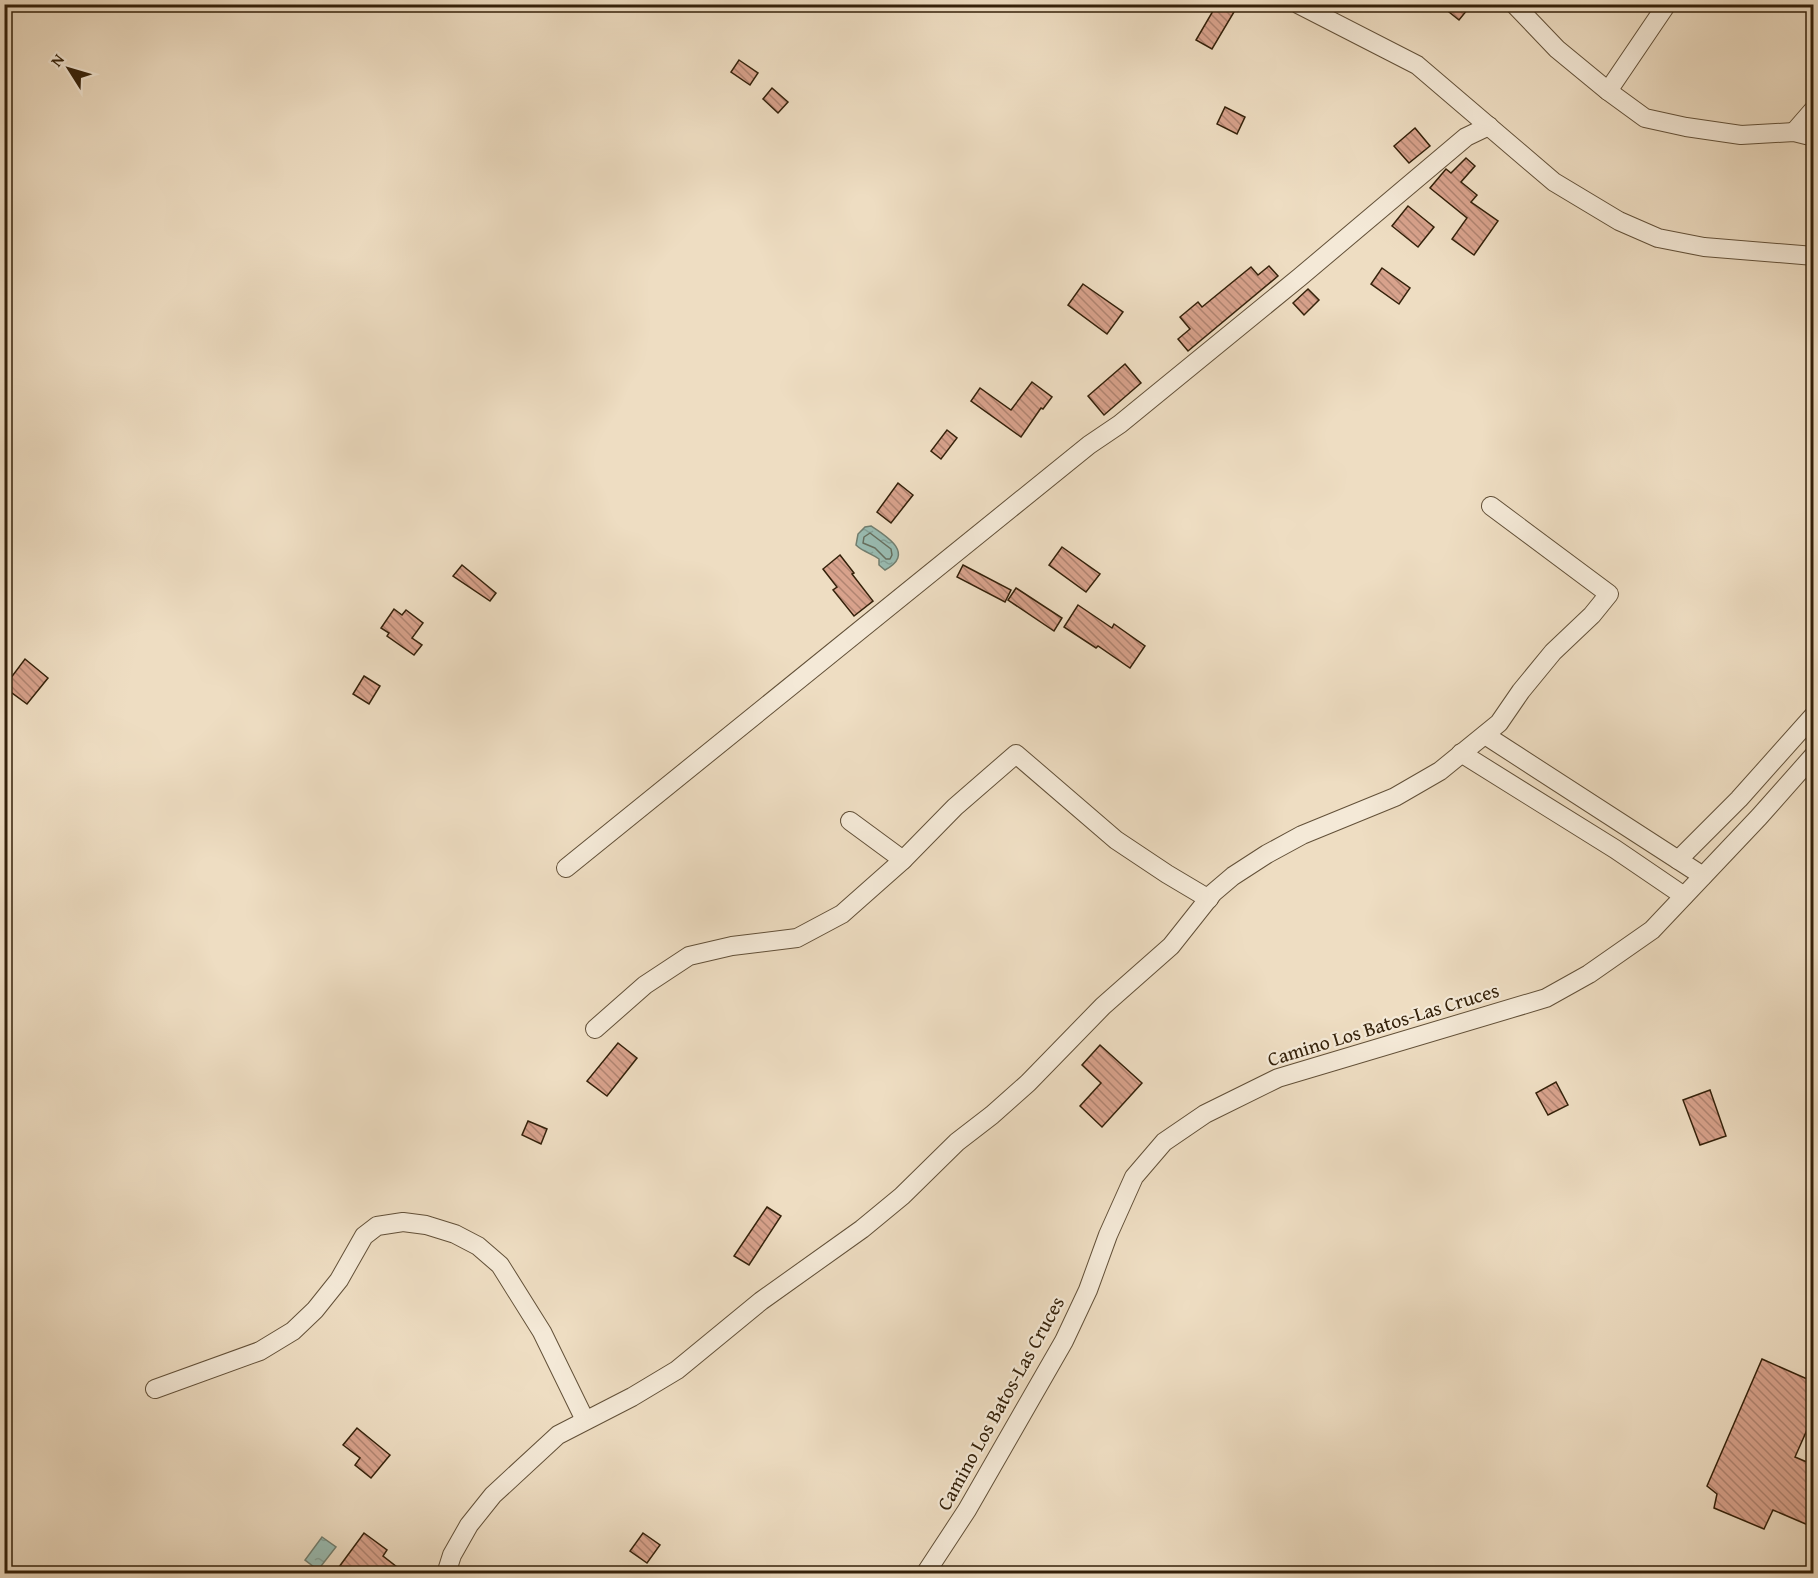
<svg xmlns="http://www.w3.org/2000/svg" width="1818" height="1578" font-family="'Gentium Book Plus',serif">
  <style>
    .water { fill: url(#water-ripples); stroke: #717e6f; stroke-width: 1.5 }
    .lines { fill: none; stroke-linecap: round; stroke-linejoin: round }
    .shore { stroke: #666e5e; stroke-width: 1.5 }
    .building { fill: url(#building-back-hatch); stroke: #34210a; stroke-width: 1.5 }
    .minor-casing { stroke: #625038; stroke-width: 20 }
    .minor { stroke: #f4e9d7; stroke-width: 18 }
    .labels { text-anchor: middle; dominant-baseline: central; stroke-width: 4.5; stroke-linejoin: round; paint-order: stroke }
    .street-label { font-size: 20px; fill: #34210a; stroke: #f4e9d7 }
  </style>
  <defs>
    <pattern id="water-ripples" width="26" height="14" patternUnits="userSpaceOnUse" patternTransform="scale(1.5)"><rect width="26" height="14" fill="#99bcb2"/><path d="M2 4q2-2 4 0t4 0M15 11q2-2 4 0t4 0" fill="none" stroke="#84a198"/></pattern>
    <pattern id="building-back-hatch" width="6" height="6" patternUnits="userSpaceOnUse" patternTransform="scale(1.5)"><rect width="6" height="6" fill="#d8a28c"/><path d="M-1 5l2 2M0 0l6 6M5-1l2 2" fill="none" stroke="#b08471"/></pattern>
  </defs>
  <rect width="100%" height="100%" fill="#eeddc2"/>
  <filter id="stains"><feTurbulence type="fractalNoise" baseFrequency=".00333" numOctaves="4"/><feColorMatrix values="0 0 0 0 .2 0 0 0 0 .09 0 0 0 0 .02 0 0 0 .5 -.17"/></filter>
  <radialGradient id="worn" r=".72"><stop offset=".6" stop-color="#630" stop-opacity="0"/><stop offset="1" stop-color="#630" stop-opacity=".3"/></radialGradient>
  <!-- water -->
  <g class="water">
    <path d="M871,526C888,537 915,554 885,570L879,565V559C871,553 863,552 856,545L858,534L865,527Z"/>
    <polygon points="322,1537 336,1547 318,1570 305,1560"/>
  </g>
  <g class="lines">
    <!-- shore -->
    <polygon class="shore" points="870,533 891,549 892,555 890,559 886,559 875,548 863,543 864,537"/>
  </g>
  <!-- building -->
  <g class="building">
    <polygon points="1217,4 1222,4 1234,12 1212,49 1196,40"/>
    <polygon points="1439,4 1472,4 1459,20"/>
    <polygon points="739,60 758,73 750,85 731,72"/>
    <polygon points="772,88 788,102 778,113 763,99"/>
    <polygon points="1225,107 1245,117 1237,134 1217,124"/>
    <polygon points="1415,128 1430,146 1409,163 1394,146"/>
    <polygon points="1466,158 1475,166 1461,182 1477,195 1471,202 1498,221 1474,255 1452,239 1467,218 1430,188 1446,169 1451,173"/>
    <polygon points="1408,206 1434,227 1418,247 1392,226"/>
    <polygon points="1269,266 1278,276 1188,351 1178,339 1190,329 1180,317 1198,302 1202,307 1251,267 1258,275"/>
    <polygon points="1382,268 1410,288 1399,304 1371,284"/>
    <polygon points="1083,284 1123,312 1107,334 1068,305"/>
    <polygon points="1308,289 1319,300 1304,315 1293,303"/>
    <polygon points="1125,364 1141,383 1104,415 1088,396"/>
    <polygon points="1032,382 1052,397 1043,409 1041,408 1021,437 971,401 980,388 1011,410"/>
    <polygon points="947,430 957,438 941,459 931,451"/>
    <polygon points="898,483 913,495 891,523 877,512"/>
    <polygon points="1062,547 1100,574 1086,592 1049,565"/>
    <polygon points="840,555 854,573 852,574 873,601 854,616 833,590 837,587 823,569"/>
    <polygon points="462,565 496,593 490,601 453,576"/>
    <polygon points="963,565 1011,590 1005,602 957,577"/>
    <polygon points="1016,588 1062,618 1054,631 1008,600"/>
    <polygon points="1078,605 1112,628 1114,624 1145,646 1130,668 1098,646 1096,648 1064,627"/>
    <polygon points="394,609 402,615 406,610 423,623 412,638 422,645 414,655 387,636 389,633 381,628"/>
    <polygon points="25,659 48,678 27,704 4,687"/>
    <polygon points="364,676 380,686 369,704 353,694"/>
    <polygon points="618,1043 637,1058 607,1096 587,1081"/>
    <polygon points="1100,1045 1142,1083 1102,1127 1080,1106 1101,1083 1082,1065"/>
    <polygon points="1556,1082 1568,1105 1548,1115 1536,1093"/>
    <polygon points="1710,1090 1726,1136 1700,1145 1683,1100"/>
    <polygon points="528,1121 547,1129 541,1144 522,1135"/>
    <polygon points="767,1207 781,1216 749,1265 734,1256"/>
    <polygon points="1762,1359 1814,1382 1814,1414 1795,1457 1814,1465 1814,1512 1808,1525 1773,1510 1764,1529 1714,1508 1717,1494 1707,1486"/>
    <polygon points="357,1428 390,1455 371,1478 355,1465 360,1458 343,1445"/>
    <polygon points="364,1533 387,1550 383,1556 406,1574 347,1574 339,1567"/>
    <polygon points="643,1533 660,1545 647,1563 630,1551"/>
  </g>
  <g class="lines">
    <!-- minor casing -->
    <g class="minor-casing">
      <g id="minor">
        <polyline points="1298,4 1417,65 1554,182 1619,221 1658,238 1704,247 1814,256"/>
        <polyline points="1514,4 1557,49 1608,91 1645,118 1686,127 1741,135 1794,132 1814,137"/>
        <polyline points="1608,91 1667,4"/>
        <polyline points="1794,132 1814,109"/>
        <polyline points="1485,735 1703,876"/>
        <polyline points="1461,753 1615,849 1684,896"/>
        <polyline points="850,821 903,860"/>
        <polyline points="1678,860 1739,799 1814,715"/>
        <polyline points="566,868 1089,445 1120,424 1300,277 1466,137 1489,126"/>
        <polyline points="595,1029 645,985 689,956 732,946 797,938 842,914 903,860 955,807 1016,754 1116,840 1167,874 1209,899"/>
        <polyline points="155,1389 260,1351 293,1331 315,1310 339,1280 364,1236 377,1226 403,1222 426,1225 455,1234 478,1246 500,1265 542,1332 585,1420"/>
        <polyline points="446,1574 452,1555 469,1525 493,1495 558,1435 632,1397 677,1370 761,1301 862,1229 902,1196 957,1142 992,1115 1028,1083 1103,1006 1171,946 1213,893 1233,876 1267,854 1302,835 1395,797 1440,771 1499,723 1521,691 1553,652 1592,615 1609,594 1491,506"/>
        <polyline points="925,1574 967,1510 1064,1341 1088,1290 1108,1235 1134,1177 1164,1142 1205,1114 1278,1078 1546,998 1589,974 1652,930 1759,817 1814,755"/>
      </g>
    </g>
    <!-- minor -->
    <use href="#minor" class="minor"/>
  </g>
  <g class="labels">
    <!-- street labels -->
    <g class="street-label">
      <text transform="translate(1383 1024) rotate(-17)">Camino Los Batos-Las Cruces</text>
      <text transform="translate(1000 1403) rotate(-61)">Camino Los Batos-Las Cruces</text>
    </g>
  </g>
  <!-- margin -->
  <rect width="1818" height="1578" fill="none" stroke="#eeddc2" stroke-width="24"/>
  <rect x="6" y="6" width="1806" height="1566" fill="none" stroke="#34210a" stroke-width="3"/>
  <rect x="12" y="12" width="1794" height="1554" fill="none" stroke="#34210a" stroke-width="1.5"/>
  <!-- north arrow -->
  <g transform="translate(69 69) rotate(307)" stroke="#f4e9d7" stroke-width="4.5" paint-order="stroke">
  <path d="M0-4.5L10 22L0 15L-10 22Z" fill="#34210a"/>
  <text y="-9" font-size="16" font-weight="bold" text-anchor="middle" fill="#34210a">N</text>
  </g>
  <rect width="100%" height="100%" filter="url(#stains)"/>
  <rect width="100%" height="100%" fill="url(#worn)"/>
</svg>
